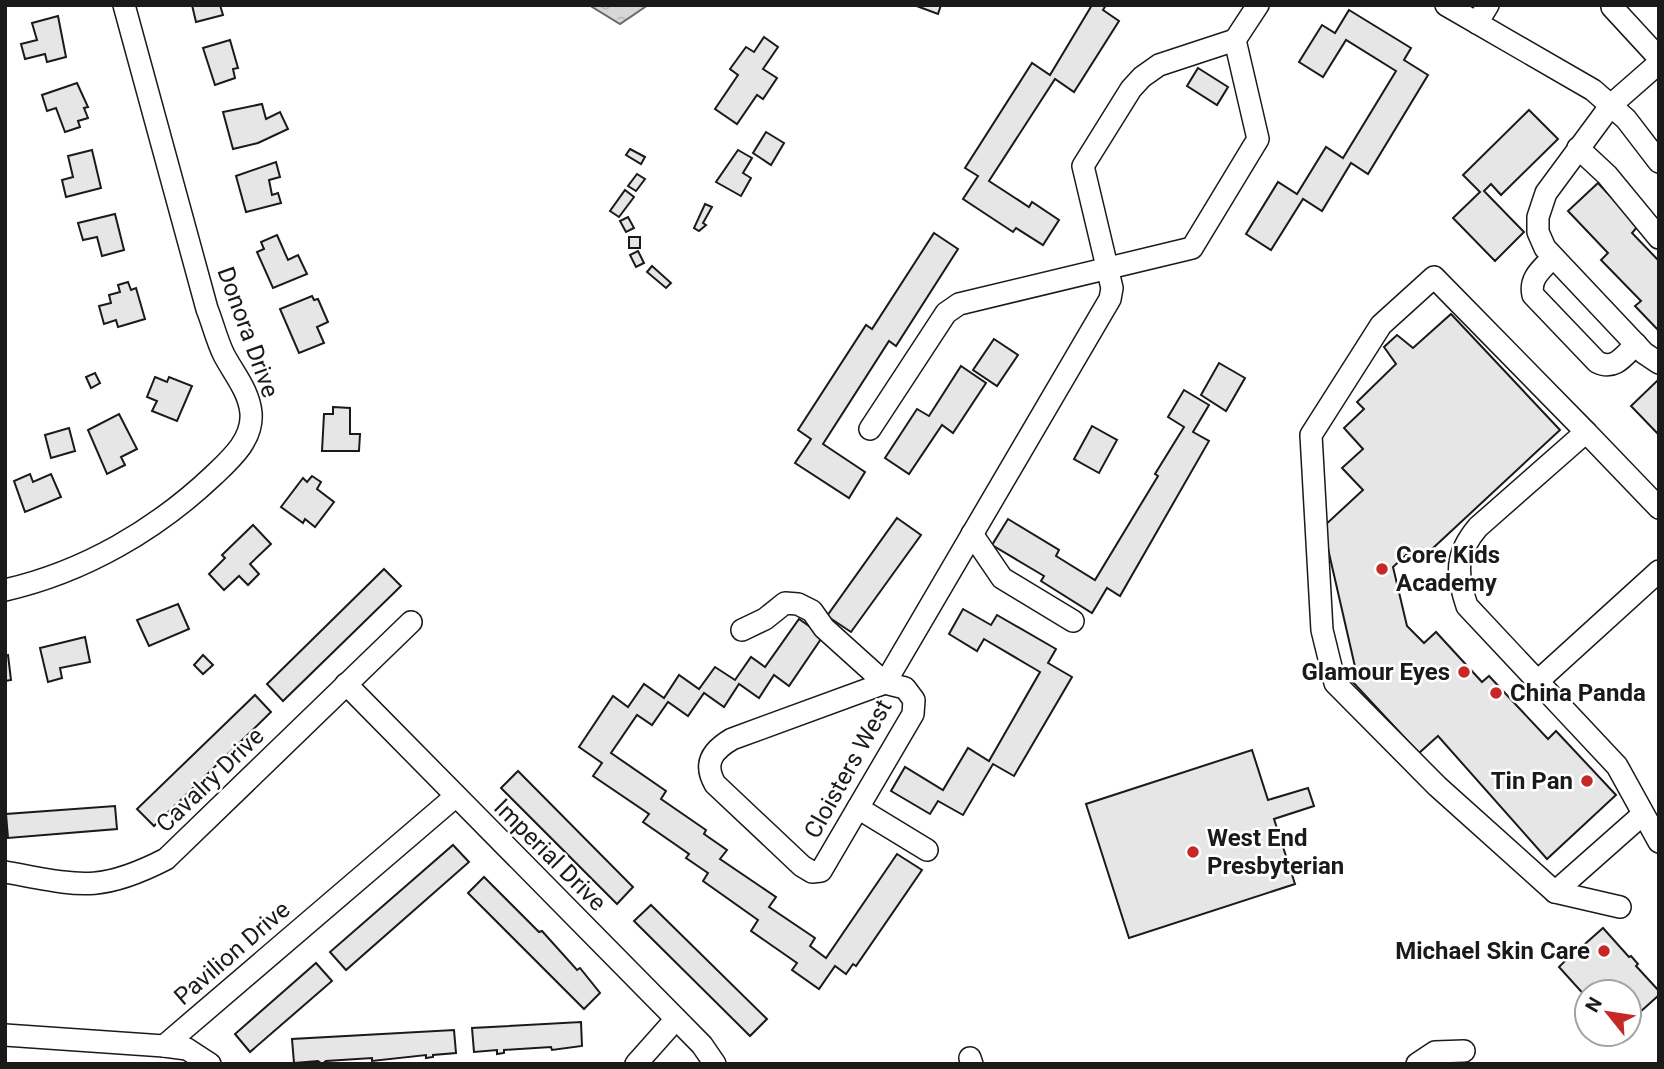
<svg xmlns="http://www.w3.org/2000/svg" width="1664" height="1069" font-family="Roboto,sans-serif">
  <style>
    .water { fill: url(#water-ripples); stroke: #6a6a6a; stroke-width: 2 }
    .building { fill: #e6e6e6; stroke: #1a1a1a; stroke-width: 2 }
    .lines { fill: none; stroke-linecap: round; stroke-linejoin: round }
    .minor-casing { stroke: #1a1a1a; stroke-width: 24 }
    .minor { stroke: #fff; stroke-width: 21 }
    .poi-dot { fill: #c62828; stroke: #fff; stroke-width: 2.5 }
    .labels { text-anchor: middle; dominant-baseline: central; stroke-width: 5; stroke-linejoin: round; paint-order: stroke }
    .street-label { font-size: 24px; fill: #1a1a1a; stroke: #fff }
    .poi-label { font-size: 24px; font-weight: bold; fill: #1a1a1a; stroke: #fff; text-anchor: start }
  </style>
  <defs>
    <pattern id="water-ripples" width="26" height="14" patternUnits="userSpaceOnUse" patternTransform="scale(1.75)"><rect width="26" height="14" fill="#d7d7d7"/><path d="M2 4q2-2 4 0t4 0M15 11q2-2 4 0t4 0" fill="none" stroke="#b8b8b8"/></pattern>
  </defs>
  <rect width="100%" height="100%" fill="#fff"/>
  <!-- water -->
  <polygon class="water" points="589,5 648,5 620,24"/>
  <!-- building -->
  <g class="building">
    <polygon points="192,5 220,5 223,15 196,22"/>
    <polygon points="914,5 941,5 938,14"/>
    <polygon points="1092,5 1106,5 1103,10 1119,21 1074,92 1055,79 989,181 1029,207 1032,202 1059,220 1043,245 1016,228 1013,232 963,199 978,176 965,168 1032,63 1050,75"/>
    <polygon points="1349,10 1411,48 1404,60 1428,75 1368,174 1351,163 1322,211 1303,199 1271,250 1246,234 1278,182 1297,194 1326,147 1343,158 1396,71 1346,40 1323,77 1299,62 1322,25 1335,33"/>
    <polygon points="58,16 66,57 47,62 45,54 25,59 21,44 37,40 32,23"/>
    <polygon points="764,37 778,47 763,69 777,78 763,99 757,95 737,124 715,109 738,75 730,69 746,47 754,52"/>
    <polygon points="230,40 238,68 233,69 235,78 215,85 203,48"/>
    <polygon points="1198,68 1228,87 1217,105 1187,86"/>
    <polygon points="77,83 88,107 84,108 88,118 78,121 80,127 65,132 56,108 47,111 42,95"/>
    <polygon points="262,104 266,119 280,112 288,129 258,143 233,149 223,112"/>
    <polygon points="1529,110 1558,139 1501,195 1491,184 1484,191 1524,232 1495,261 1453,218 1480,192 1463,175"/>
    <polygon points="766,132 784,143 771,165 753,153"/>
    <polygon points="630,149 645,157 641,164 626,155"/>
    <polygon points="92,150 101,188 66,197 62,180 73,177 68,156"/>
    <polygon points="738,150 752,158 743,173 751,178 741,196 716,182"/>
    <polygon points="276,162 280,177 269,180 272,195 278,193 281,203 246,212 236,176"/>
    <polygon points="637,174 645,179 636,191 628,186"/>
    <polygon points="1598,183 1638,226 1632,233 1659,261 1659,331 1635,306 1641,301 1601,260 1608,253 1568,211"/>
    <polygon points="625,190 634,197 619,217 610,211"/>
    <polygon points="705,204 712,207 703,223 706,225 699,231 694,228"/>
    <polygon points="115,214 124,250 102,256 97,237 83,240 78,223"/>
    <polygon points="628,217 634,228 626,232 620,221"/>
    <polygon points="934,233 958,249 896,346 889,341 823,444 865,472 849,498 795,463 811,439 798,430 866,325 872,329"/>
    <polygon points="277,235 288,260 298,255 307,274 273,288 257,252 264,249 261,242"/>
    <rect x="629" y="237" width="11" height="11"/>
    <polygon points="638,251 644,263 636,267 630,255"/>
    <polygon points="652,266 671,283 666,288 647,272"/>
    <polygon points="128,282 131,290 136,288 145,319 118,327 116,320 104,324 99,306 111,303 109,295 120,292 118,285"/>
    <polygon points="312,296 314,300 318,299 328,322 317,327 324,343 299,353 280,309"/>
    <polygon points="1451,314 1560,430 1418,562 1409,552 1393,567 1407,626 1424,643 1436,632 1482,682 1489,676 1548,739 1556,731 1616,795 1547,859 1438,736 1419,753 1349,678 1356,671 1323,527 1363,490 1342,468 1363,449 1344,428 1364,409 1357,402 1396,364 1384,347 1397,335 1413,348"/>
    <polygon points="994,339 1018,355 997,386 973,370"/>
    <polygon points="1219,363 1245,378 1226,411 1201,395"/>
    <polygon points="961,366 986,383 953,433 942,425 909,474 885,458 917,409 929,416"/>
    <polygon points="95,373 100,383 91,388 86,377"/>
    <polygon points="155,377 167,382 169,377 192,386 177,421 152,411 157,401 147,397"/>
    <polygon points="1659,379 1659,435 1631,406"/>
    <polygon points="1184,390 1209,405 1193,432 1209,441 1120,596 1107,588 1092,613 1041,581 1044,576 992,545 1008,519 1059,550 1056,556 1095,580 1158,476 1155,474 1184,427 1168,417"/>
    <polygon points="333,407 350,408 350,434 360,434 359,451 322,451 324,414 333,414"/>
    <polygon points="119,414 137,449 121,457 125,465 107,474 88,430"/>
    <polygon points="1092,426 1117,440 1099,473 1074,459"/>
    <polygon points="69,428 75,451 51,458 45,435"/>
    <polygon points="30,474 33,482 51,474 61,497 25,512 14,481"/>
    <polygon points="312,476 321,482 317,489 334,502 315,527 305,519 303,523 281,507 303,478 307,482"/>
    <polygon points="897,518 921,535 851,632 827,616"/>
    <polygon points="253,525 271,544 250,564 259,574 248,585 239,576 224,590 209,574 225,558 222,555"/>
    <polygon points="384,569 401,586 283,701 267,684"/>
    <polygon points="178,604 189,629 149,646 137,620"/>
    <polygon points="963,609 991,625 997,615 1056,649 1048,663 1072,677 1014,776 993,764 963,815 938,801 930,814 891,791 905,767 943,790 968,748 989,761 1040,672 984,639 977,651 949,634"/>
    <polygon points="799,619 823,636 789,686 774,675 759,698 739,684 724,707 704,693 688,716 668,702 652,725 637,715 611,753 666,791 661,799 706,830 704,834 727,850 720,859 776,897 769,907 815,938 810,946 826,958 897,854 922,870 856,966 853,964 846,974 835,966 819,989 792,970 797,963 751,931 758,920 703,881 708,873 686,858 689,854 643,822 649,814 593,776 602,763 579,747 613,696 628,707 644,684 664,698 679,675 699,689 715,667 735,680 751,657 765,667"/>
    <polygon points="85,637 90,662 60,668 62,678 48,682 40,648"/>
    <polygon points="8,655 11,680 5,681 5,656"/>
    <polygon points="203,655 213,665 203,674 194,665"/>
    <polygon points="255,695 271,712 154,826 137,809"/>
    <polygon points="1252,750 1268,800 1308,788 1314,806 1274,819 1295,884 1129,938 1086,804"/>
    <polygon points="518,771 633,887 617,904 501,788"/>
    <polygon points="115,806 117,829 8,838 6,814"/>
    <polygon points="453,845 469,862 346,970 330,952"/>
    <polygon points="484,877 539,932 542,931 577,970 580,968 600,993 584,1009 468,893"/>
    <polygon points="651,905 767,1019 750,1036 634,921"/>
    <polygon points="1603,928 1629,957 1631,956 1638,964 1636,966 1659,991 1659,995 1629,1022 1629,992 1587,992 1587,998 1559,967 1565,961 1561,956 1573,946 1577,951"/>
    <polygon points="316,963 332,981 250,1052 235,1034"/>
    <polygon points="581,1022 582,1046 552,1050 551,1047 504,1050 504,1053 497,1054 497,1050 474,1052 472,1028"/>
    <polygon points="454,1030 456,1053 433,1055 433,1057 426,1058 426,1055 372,1061 372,1058 326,1061 322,1064 318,1061 294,1063 292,1039"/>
  </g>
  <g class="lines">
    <!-- minor casing -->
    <g class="minor-casing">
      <g id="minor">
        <polyline points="1446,5 1593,90 1626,119 1659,162"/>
        <polyline points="1612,7 1659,58"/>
        <polyline points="1477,23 1488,5"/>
        <polyline points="1659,63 1611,105 1546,193 1538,217 1538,232 1545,248 1644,353 1659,363"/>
        <polyline points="1578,148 1607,175 1659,238"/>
        <path d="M1553,257C1542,269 1529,278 1533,295L1597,362C1615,371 1624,356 1636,344"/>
        <polyline points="870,429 946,313 959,304 1192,248 1258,139 1235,40"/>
        <polyline points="1586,432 1434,277 1381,325 1311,435 1322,630 1335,683 1437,786 1555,892 1620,907"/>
        <path d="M1659,508L1586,432L1478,527C1455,554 1456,574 1467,606L1617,766L1659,842"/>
        <polyline points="972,534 1002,578 1073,621"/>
        <path d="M5,590C84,572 156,530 214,475C232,458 253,439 251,413C249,391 234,374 224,355C217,341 213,324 207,309L124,5"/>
        <polyline points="742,630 765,619 785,603 798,604 812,611 824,628 885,683 1110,299 1112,288 1083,166 1131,89 1142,77 1159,65 1235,40 1258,5"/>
        <polyline points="1538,681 1659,571"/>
        <path d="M885,683L905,688L914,700L913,714L821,871L812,872L802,866L715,784C703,763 713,750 732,739Z"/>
        <polyline points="346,684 702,1045 715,1064"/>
        <polyline points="858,808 927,850"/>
        <path d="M5,872C78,885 98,894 166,859L411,622"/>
        <polyline points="1555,892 1642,815"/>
        <polyline points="5,1035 164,1046 456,796"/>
        <polyline points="164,1046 187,1049 210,1064"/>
        <polyline points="970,1058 972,1064"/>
        <polyline points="636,1064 676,1019"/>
        <polyline points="1417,1064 1435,1052 1464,1051"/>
      </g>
    </g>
    <!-- minor -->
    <use href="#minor" class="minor"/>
  </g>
  <!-- markers -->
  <g class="poi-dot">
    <circle cx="1382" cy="569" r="7"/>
    <circle cx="1464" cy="672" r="7"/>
    <circle cx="1496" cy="693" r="7"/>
    <circle cx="1587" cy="781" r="7"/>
    <circle cx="1193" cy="852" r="7"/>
    <circle cx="1604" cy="951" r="7"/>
  </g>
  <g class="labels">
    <!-- street labels -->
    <g class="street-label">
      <text transform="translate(248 332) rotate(70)">Donora Drive</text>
      <text transform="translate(848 769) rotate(-61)">Cloisters West</text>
      <text transform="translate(210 780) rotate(-44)">Cavalry Drive</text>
      <text transform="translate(550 855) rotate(45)">Imperial Drive</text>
      <text transform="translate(232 953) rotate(-41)">Pavilion Drive</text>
    </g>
    <!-- poi labels -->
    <g class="poi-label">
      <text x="1396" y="555">Core Kids<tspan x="1396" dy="28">Academy</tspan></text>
      <text x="1450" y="672" text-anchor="end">Glamour Eyes</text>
      <text x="1510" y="693">China Panda</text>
      <text x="1573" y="781" text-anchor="end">Tin Pan</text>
      <text x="1207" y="838">West End<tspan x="1207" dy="28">Presbyterian</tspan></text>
      <text x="1590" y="951" text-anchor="end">Michael Skin Care</text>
    </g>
  </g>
  <!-- border -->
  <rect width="1664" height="1069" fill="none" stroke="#1a1a1a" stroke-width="14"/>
  <!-- north arrow -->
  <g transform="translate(1608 1013) rotate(300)"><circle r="33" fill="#ffffff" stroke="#a3a3a3" stroke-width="2"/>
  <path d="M0-5L12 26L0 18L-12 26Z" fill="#c62828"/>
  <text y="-10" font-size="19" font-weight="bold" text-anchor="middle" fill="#1a1a1a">N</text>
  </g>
</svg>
